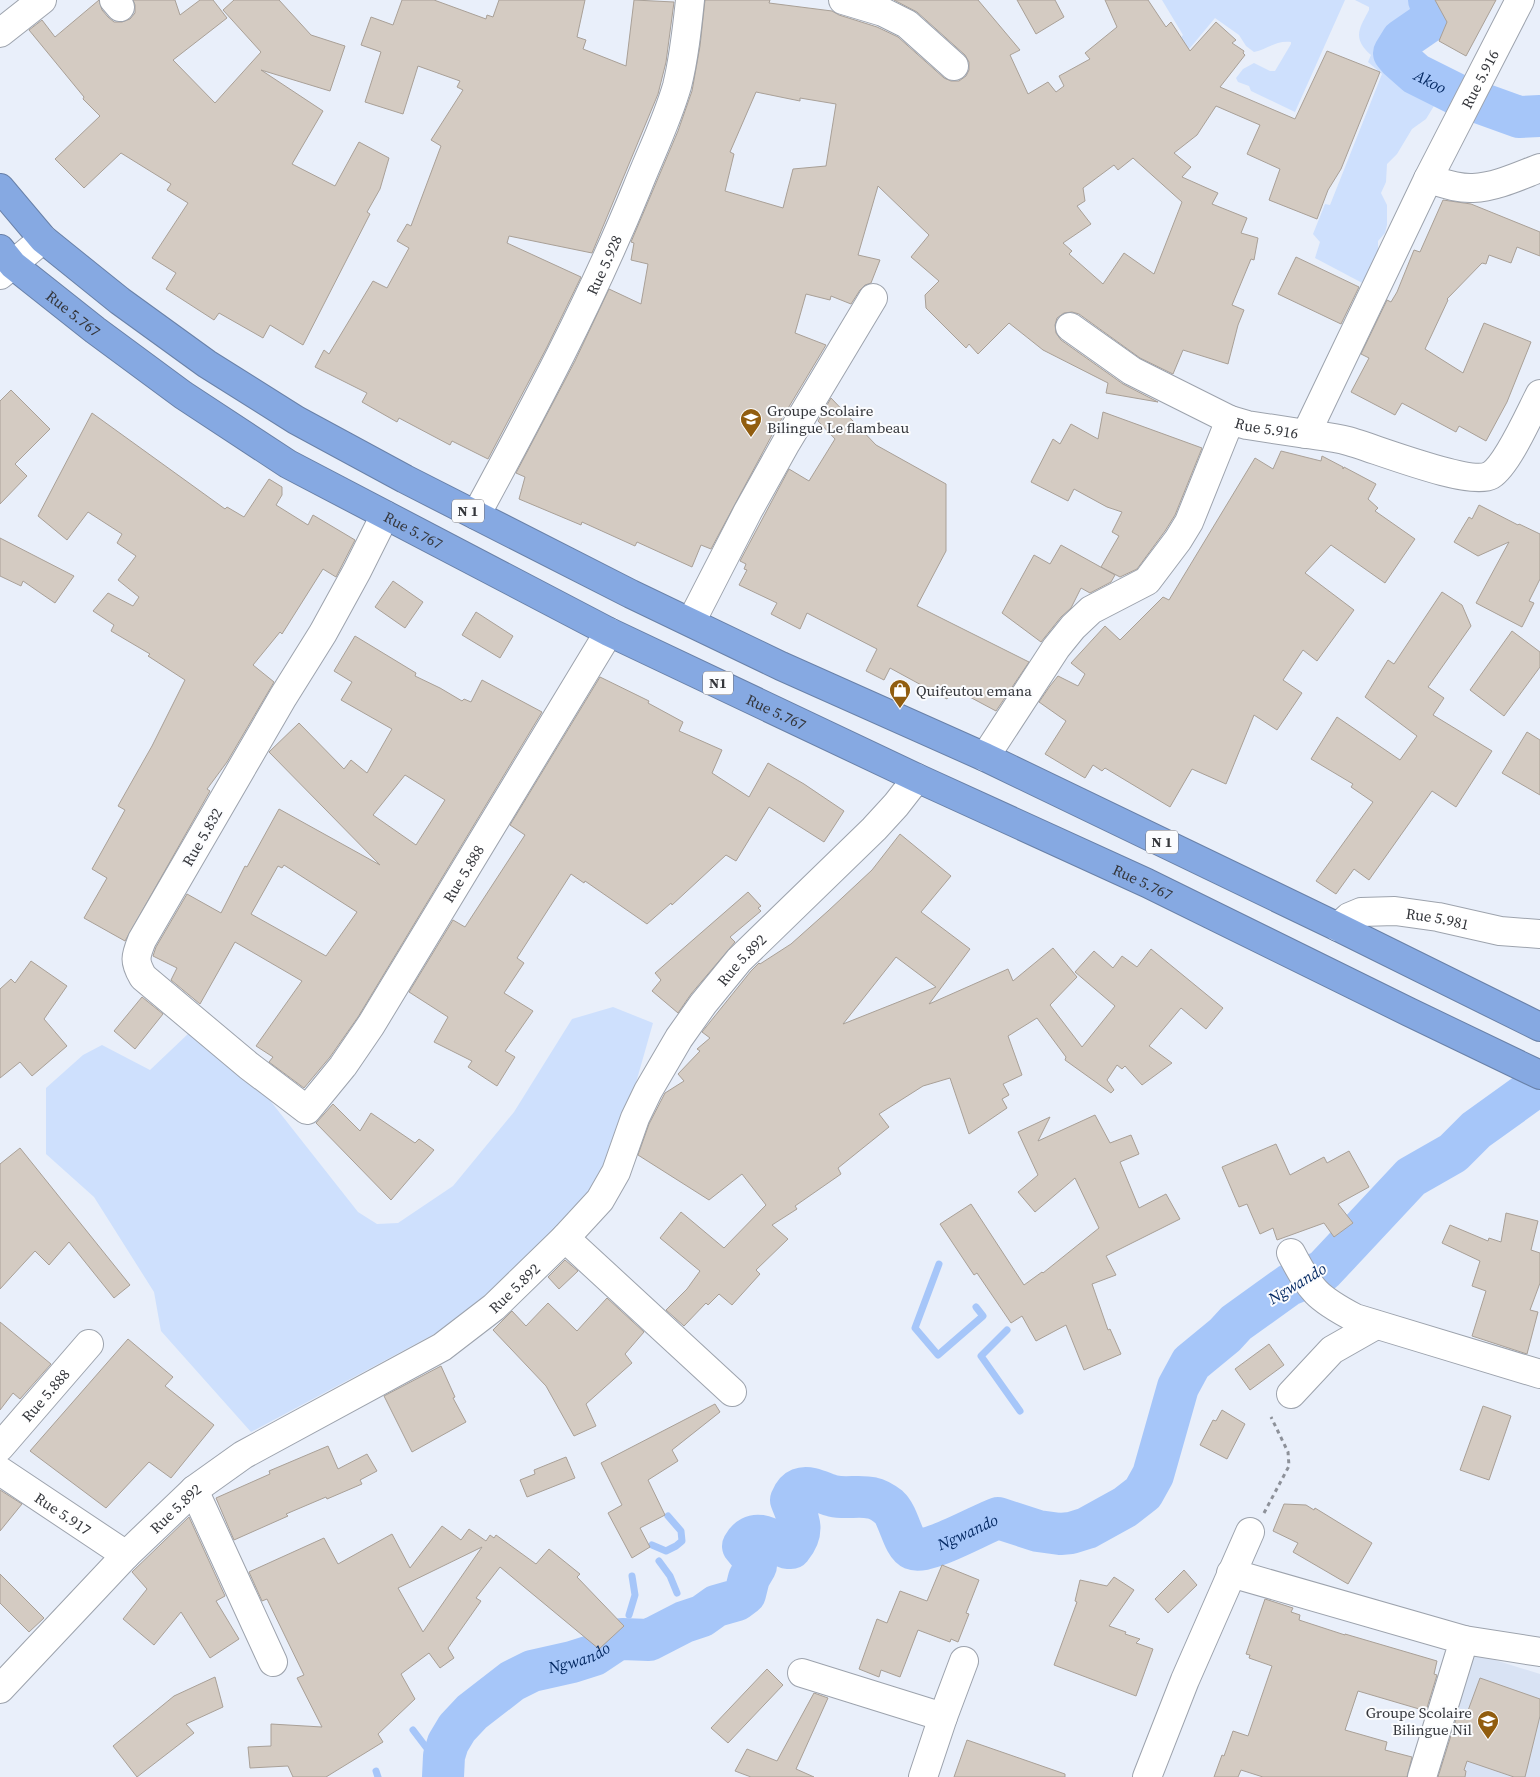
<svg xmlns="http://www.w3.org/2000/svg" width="1540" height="1777" font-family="'Source Serif 4',serif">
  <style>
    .built { fill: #d9e3f4 }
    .green { fill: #cee0fd }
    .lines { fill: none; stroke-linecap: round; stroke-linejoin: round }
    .stream { stroke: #a6c6f9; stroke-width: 7 }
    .river { stroke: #a6c6f9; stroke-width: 42 }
    .building { fill: #d4cbc2; stroke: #a9a097; fill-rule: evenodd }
    .minor-casing { stroke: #9da3ad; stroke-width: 30 }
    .highway-casing { stroke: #6981a8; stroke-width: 30 }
    .path { stroke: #8d9199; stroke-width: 3; stroke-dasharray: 4 4; stroke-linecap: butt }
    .minor { stroke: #fff; stroke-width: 28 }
    .highway { stroke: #86a9e2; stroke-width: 28 }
    .labels { text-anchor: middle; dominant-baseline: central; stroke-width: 4; stroke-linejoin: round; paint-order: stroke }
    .shield { fill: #fbfcfe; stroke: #707176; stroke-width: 1 }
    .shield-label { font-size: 14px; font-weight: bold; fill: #34363b }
    .street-label { font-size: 15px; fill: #34363b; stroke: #fbfcfe }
    .poi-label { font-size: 15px; fill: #34363b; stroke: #fbfcfe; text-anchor: start }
    .water-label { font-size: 16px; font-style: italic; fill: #052a64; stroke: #fbfcfe }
  </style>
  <rect width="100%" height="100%" fill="#e9effa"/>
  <!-- built -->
  <polygon class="built" points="1476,1654 1540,1674 1540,1777 1425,1777 1447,1703"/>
  <!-- green -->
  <g class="green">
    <path d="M1162,0H1345L1295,112L1251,91L1249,86L1238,82L1236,78L1243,69L1254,63L1270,71H1275L1291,44V42C1276,40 1268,49 1254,52L1246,46L1239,35L1215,18L1190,48L1175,58L1169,50L1183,35Z"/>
    <path d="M1355,0H1414C1424,27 1372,39 1388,61C1399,75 1425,87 1440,96L1426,119L1412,129L1397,154L1387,164L1386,182L1381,193L1387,205V225L1385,233L1378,241V257L1368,286L1315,258L1320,242L1313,234L1325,204L1330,205L1382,74L1368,62L1371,55C1352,38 1359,29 1369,10V7Z"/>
    <polygon points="613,1007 653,1023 620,1139 576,1215 451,1325 251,1432 161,1331 154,1292 94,1197 46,1154 46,1088 83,1055 102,1045 150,1070 189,1033 261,1089 358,1212 377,1224 398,1223 453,1186 514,1112 572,1019"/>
  </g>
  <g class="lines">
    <!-- stream -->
    <g class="stream">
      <polyline points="939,1264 915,1328 938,1355 983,1316 976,1307"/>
      <polyline points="1007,1330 981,1356 1020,1411"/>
      <polyline points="652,1545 666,1551 676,1546 682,1541 681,1531 668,1516"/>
      <polyline points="659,1561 670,1576 677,1593"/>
      <polyline points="629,1615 635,1595 632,1576"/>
      <polyline points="413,1730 432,1755 434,1761"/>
      <polyline points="376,1771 378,1777"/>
    </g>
    <!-- river -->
    <g class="river">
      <path id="s1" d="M1429,0L1433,9L1431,20L1402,40L1394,53L1399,59L1416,74L1458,95L1519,117L1540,116"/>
      <path id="s2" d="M443,1777L444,1756L448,1743L457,1728L472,1712L512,1681L532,1671L572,1662L594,1655L615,1641L622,1639L649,1640L684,1622L702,1616L716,1606L737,1600L745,1594L749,1578L756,1566V1562L743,1546C754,1526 772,1540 787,1548H791C806,1530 798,1519 791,1500C793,1495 795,1491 800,1489C810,1485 824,1494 833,1496C846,1499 859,1495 872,1498C877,1499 884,1503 889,1507C899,1516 903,1545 913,1549C927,1555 981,1524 998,1518L1038,1531L1060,1534L1071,1533L1087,1528L1125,1507L1143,1493L1153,1475L1178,1387L1191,1363L1225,1335L1236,1323L1289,1285L1323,1271L1411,1177L1453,1153L1476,1130L1540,1084"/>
    </g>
  </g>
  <!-- building -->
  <g class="building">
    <polygon points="99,0 102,10 108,17 114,22 122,22 130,19 135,13 135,5 133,0 175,0 180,15 200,0 213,0 227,18 173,60 215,103 261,52 223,10 234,0 279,0 311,35 345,46 330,91 261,70 323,111 292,164 335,186 359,142 389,158 380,189 367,212 370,214 303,345 270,325 263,338 219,313 214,320 166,289 176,273 152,258 188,203 167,190 171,184 121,153 84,188 55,159 100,116 83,99 84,97 29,30 42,20 55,37"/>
    <polygon points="402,0 434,0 486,19 487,15 493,17 499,0 585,0 577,37 586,40 583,49 626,66 634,0 674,2 666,62 658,94 592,253 509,236 507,243 581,277 547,347 488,459 452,441 450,445 399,418 397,422 362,402 367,393 315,367 324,350 329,354 373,281 387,288 409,248 397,241 407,224 411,226 441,146 431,140 463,90 457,87 460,81 418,66 403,114 365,102 381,52 361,45 371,17 393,25"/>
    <path d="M705,0H770L769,3L832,11L839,15L877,27L898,37L944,78L951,81H959L966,76L969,70V62L965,55L917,12L894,0H978L1020,50L1010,55L1028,94L1048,82L1056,92L1064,86L1059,76L1090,59L1085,53L1117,27L1105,0H1148L1166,27L1171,22L1190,51L1216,22L1236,40L1232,43L1244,51L1243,53L1245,55L1220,87L1295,119L1327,51L1380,72L1341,169L1328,190L1317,219L1269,200L1280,169L1247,154L1260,125L1216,106L1197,135L1174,153L1191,167L1182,177L1218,193L1212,204L1247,218L1241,233L1258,238L1254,260L1251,259L1232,305L1244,310L1238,325L1228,364L1183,350L1173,374L1140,358L1079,314L1072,312L1064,313L1057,318L1055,325L1056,333L1061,340L1123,384L1158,402L1106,393L1108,383L1043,350L1009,323L978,354L969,344L966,348L926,308L925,295L939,281L911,257L929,235L878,186L858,255L880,260L871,283L865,285L860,290L851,304L831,296L830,300L806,294L795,333L826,345L772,435L711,549L701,545L692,567L637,542L635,546L582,522L581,525L519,499L525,477L516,473L575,361L609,289L641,304L648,264L631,260L634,243L631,242L678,131L692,91L700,46ZM756,92L800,101V98L836,104L826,166L793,169L783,208L725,191L734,154L730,152ZM1133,158L1182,202L1154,274L1124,253L1103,284L1069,254L1072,251L1063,243L1091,224L1077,206L1085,201L1083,188L1114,165L1118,170Z"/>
    <polygon points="1017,0 1055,0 1064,17 1036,34"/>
    <polygon points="1435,0 1496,0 1466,56 1439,41 1447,22"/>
    <polygon points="1443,200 1471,204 1540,232 1540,256 1517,247 1511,263 1489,255 1486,264 1482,263 1447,299 1448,300 1425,349 1463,373 1484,323 1531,342 1507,402 1486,441 1459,426 1456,432 1402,403 1395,415 1351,392 1369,358 1361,354 1387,300 1391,302 1397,292 1414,250 1420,252"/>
    <polygon points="1296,257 1359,287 1341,324 1278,294"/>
    <polygon points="11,390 50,429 15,464 27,476 0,504 0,401"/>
    <polygon points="831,398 876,445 946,484 946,551 917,606 1029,662 996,711 953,688 947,699 890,668 884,680 866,671 877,649 807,613 800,629 771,614 777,603 739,585 747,570 744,569 746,564 740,561 789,469 809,481 835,439 818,421"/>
    <polygon points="1103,412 1202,448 1175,515 1165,531 1137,569 1120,577 1101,567 1119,536 1112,532 1122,512 1107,507 1074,489 1068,501 1031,482 1053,439 1060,444 1071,424 1098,439"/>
    <polygon points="92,413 225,509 227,507 244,517 269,479 282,487 282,495 276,505 308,525 313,515 355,540 336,577 323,569 282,634 280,632 253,665 274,682 227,762 207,789 210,791 125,941 84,918 107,878 92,869 125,810 118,806 152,746 185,680 148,656 150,654 111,631 114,625 93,611 108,593 133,606 139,597 118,580 136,556 117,543 122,534 88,512 67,540 38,516"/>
    <polygon points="1281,451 1321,461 1322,456 1343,467 1343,469 1344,467 1376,484 1368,499 1378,508 1375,511 1415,539 1385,583 1331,545 1305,573 1354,610 1317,661 1303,650 1283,680 1302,693 1277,730 1254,715 1226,784 1192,769 1170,807 1105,768 1102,771 1093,765 1085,778 1045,754 1066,721 1039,702 1050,686 1058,676 1078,686 1085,674 1071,663 1105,626 1120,640 1163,597 1169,600 1255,458 1273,469"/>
    <polygon points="1479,505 1518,525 1519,524 1540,534 1540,579 1529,601 1534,603 1522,627 1476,603 1509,542 1478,556 1454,542 1469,517 1472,519"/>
    <polygon points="0,538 74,576 55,603 23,581 21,586 0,576"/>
    <polygon points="1061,545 1115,575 1111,582 1090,593 1081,588 1071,608 1061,617 1041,642 1002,613 1034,555 1050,564"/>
    <polygon points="393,581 423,602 405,628 375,607"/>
    <polygon points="1442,592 1462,605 1471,626 1428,687 1444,698 1433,715 1492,751 1456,807 1432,791 1369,880 1354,869 1336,894 1316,881 1373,802 1351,787 1353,784 1311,759 1337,717 1400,760 1417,736 1365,697 1388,660 1394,664"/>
    <polygon points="476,612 513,636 500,658 462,635"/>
    <polygon points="1512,631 1540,652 1540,667 1504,716 1470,690"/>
    <path d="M355,636L416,673L415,676L440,688L462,701L464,699L471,702L482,680L542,712L358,1017L330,1057L304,1088L269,1062L273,1057L256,1046L302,981L235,942L200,1004L171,980L177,968L153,956L156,947L187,894L221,913L245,866L247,867L279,809L380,865L269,752L299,723L344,769L351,760L367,773L392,729L341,700L352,682L334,671ZM405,775L445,800L416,845L373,815ZM284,865L357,912L326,956L251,914L278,866L282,868Z"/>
    <polygon points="600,677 649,701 648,703 683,722 679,731 722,750 712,773 749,797 768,763 804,784 844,811 824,842 769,807 736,861 726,855 672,905 671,903 647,924 585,881 584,883 571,874 517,958 524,963 504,993 533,1011 505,1051 515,1057 497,1086 468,1067 472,1061 434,1042 448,1017 409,992 453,920 465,927 525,835 510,825"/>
    <polygon points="1527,732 1540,740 1540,795 1502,773"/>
    <path d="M900,834L951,876L921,912L970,949L929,1004L1008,969L1013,981L1053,948L1077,977L1050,1005L1082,1047L1115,1006L1075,972L1094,951L1113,968L1122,956L1137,967L1151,949L1223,1008L1206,1029L1181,1008L1149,1046L1172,1063L1142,1085L1125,1066L1122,1069L1117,1065L1107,1080L1114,1090L1111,1093L1065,1060L1066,1057L1037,1018L1008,1036L1022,1075L1003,1084L1009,1095L1002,1099L1007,1108L969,1134L950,1078L923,1086L879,1114L889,1127L838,1168L841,1174L795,1206L797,1209L772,1225L788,1239L756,1270L760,1274L732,1305L719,1294L708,1305L706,1303L684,1326L666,1310L687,1289L700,1271L660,1238L681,1212L724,1248L766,1205L742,1174L709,1200L638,1155L649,1124L665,1093L684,1081L678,1074L700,1051L697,1049L710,1038L702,1032L751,971L759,963L760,964L791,944L828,911L872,870ZM896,957L936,987L843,1024Z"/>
    <polygon points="748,892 761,906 758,908 761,911 730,937 735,942 691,994 678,1013 652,991 661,980 655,973"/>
    <polygon points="31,961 67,986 44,1019 67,1046 32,1076 20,1062 0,1078 0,989 11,979 15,983"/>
    <polygon points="142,997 163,1014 135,1049 114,1031"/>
    <polygon points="333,1104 360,1131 371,1113 415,1143 419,1139 434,1150 391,1200 316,1123"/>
    <polygon points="1095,1115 1110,1143 1131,1135 1139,1154 1120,1162 1139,1208 1166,1194 1180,1219 1106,1256 1116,1275 1092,1284 1108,1330 1110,1329 1121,1354 1084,1370 1066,1325 1036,1341 1022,1316 1011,1323 977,1273 974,1275 940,1224 971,1204 1024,1285 1042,1272 1043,1273 1099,1228 1075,1178 1035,1212 1018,1192 1038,1175 1018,1132 1050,1117 1038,1141"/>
    <polygon points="1276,1144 1290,1175 1324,1157 1327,1163 1349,1151 1369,1187 1338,1204 1353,1223 1334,1237 1324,1223 1277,1240 1273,1228 1260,1234 1247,1204 1239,1207 1222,1167"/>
    <polygon points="20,1148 130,1285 114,1298 69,1242 49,1265 35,1251 0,1289 0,1164"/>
    <polygon points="1506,1213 1538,1221 1531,1250 1540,1253 1540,1283 1530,1310 1538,1312 1527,1354 1472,1336 1486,1291 1472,1286 1480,1261 1442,1243 1450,1225 1488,1241 1489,1238 1501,1242"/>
    <polygon points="565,1260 578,1271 559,1289 548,1277"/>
    <polygon points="607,1298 644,1332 625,1354 632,1363 586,1404 596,1426 574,1436 546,1386 493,1330 512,1311 526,1326 548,1303 577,1331"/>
    <polygon points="0,1322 51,1364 20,1399 13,1393 0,1410"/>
    <polygon points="128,1339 173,1377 165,1386 214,1425 171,1478 149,1462 106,1508 30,1451"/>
    <polygon points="1269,1344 1284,1365 1250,1390 1235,1369"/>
    <polygon points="441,1366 455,1397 453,1398 466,1422 412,1452 384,1396"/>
    <polygon points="715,1404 720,1412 672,1450 678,1461 648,1480 665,1515 640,1528 650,1547 632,1558 608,1513 622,1505 601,1463"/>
    <polygon points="1483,1406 1511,1416 1489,1480 1460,1470"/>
    <polygon points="1222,1410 1245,1424 1227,1459 1200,1445 1213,1420 1216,1421"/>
    <polygon points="328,1446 338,1469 367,1454 377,1471 360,1480 362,1484 327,1499 326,1497 286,1514 288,1516 234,1540 216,1498 270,1474 269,1471"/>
    <polygon points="566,1457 575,1478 527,1497 520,1480 535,1474 534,1470"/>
    <polygon points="0,1490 22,1504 0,1531"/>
    <polygon points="1284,1504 1306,1505 1314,1510 1315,1508 1372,1543 1348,1584 1293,1552 1298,1543 1273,1531"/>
    <polygon points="189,1517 225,1596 216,1601 239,1639 210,1658 181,1612 154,1645 123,1619 147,1589 132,1572"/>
    <path d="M442,1526L461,1540L469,1529L486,1541L490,1535L494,1538L496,1535L536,1564L549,1549L580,1574L577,1577L624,1626L599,1649L500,1567L476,1598L481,1601L448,1648L454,1658L440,1668L429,1653L401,1674L415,1699L378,1734L383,1742L326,1777H293L288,1766L250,1768L248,1747L271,1746V1724L322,1727L297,1678L304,1675L267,1599L262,1601L249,1572L324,1538L338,1564L392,1534L410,1568ZM482,1547L423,1632L398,1588Z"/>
    <polygon points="942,1565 979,1580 966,1613 969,1614 958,1642 951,1639 950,1642 918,1630 900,1677 881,1670 879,1677 859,1669 877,1619 887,1623 900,1591 927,1601"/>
    <polygon points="1184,1570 1197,1585 1168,1613 1155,1599"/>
    <polygon points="0,1574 44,1618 29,1632 0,1603"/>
    <polygon points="1114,1577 1134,1590 1109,1626 1126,1632 1125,1634 1140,1639 1136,1643 1153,1649 1136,1696 1054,1665 1077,1602 1075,1601 1080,1580 1107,1586"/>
    <polygon points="1265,1599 1293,1608 1291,1612 1300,1615 1299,1620 1345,1635 1345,1634 1437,1661 1434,1674 1437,1675 1426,1711 1358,1691 1345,1730 1387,1742 1385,1750 1412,1757 1407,1777 1263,1777 1241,1770 1238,1777 1214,1777 1222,1755 1224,1756 1233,1731 1248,1736 1272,1666 1249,1658 1250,1655 1246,1654"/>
    <polygon points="767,1669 783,1685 728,1743 711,1728"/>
    <polygon points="215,1677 223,1707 186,1724 194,1733 137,1777 113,1746 174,1696"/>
    <polygon points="1480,1678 1540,1699 1540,1716 1525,1777 1514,1777 1467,1761 1464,1770 1466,1771 1465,1777 1438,1777 1458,1713 1466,1716"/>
    <polygon points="814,1693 828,1698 796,1769 814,1777 751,1777 735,1771 747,1749 777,1761"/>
    <polygon points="967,1740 1065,1774 1065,1777 954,1777"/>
  </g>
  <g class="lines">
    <!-- minor casing -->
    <g class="minor-casing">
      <g id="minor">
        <polyline points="114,0 120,7"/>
        <polyline points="843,0 883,12 907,24 954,66"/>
        <polyline points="0,33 42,0"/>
        <path d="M1428,179C1442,183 1458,189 1473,188C1496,187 1519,176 1540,168"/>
        <polyline points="0,275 43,239"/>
        <polyline points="1070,327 1132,371 1230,420"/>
        <path d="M1306,434C1320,436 1334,437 1348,441C1374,448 1470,487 1491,475C1508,464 1530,413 1540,394"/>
        <path id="s3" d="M385,515L357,571L323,633L283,697L142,940C135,957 134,961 143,977L249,1066L307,1110L343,1066L371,1025L609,632"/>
        <path id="s4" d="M476,515C534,408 591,301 637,188C650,155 667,121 677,86C684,58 687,29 690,0"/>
        <polyline points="691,622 748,511 786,443 873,298"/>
        <path id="s5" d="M985,757L1056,648L1073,627L1091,610L1147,581L1178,540L1189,522L1230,420L1247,425L1306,434L1428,179L1520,0"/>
        <path id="s6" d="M1338,927L1349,917L1361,912L1395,911L1438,917L1500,931L1540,934"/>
        <polyline points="565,1238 732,1392"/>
        <path d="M1291,1253C1311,1291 1317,1298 1355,1318L1540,1374"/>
        <polyline points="1291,1394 1332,1350 1376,1325"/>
        <path id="s7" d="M0,1447L89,1344"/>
        <path id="s8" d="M0,1471L126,1555"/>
        <polyline points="194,1490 273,1662"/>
        <polyline points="1231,1573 1464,1640 1422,1777"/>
        <polyline points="1464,1640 1540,1652"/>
        <polyline points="802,1673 943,1717"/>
        <path id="s9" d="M0,1689L126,1555L194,1490L243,1455L442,1347L494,1307L565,1238L600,1200L616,1172L635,1118L648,1091L679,1038L703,1004L739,960L874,829L896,805L917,778"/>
        <polyline points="923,1777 943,1717 964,1661"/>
        <polyline points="1147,1777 1185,1680 1250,1532"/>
      </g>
    </g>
    <!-- highway casing -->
    <g class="highway-casing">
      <g id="highway">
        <polyline points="0,188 43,239 120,301 207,364 296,420 405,479 631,594 781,666 985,757 1338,927 1540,1027"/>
        <path id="s10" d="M0,249L13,265L95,330L183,395L288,464L609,632L917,778L1147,883L1409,1012L1540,1075"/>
      </g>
    </g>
    <!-- path -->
    <polyline class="path" points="1264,1513 1289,1466 1288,1452 1271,1417"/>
    <!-- minor -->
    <use href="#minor" class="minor"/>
    <!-- highway -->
    <use href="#highway" class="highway"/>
  </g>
  <!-- icons -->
  <defs>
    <g id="school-pin" transform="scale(1.125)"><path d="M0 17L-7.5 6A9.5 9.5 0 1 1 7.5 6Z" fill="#915d0f" stroke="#fbfcfe"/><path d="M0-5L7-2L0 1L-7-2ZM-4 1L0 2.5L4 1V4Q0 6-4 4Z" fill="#fff"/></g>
    <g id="shop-pin" transform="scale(1.125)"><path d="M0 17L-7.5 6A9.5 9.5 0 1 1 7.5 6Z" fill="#915d0f" stroke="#fbfcfe"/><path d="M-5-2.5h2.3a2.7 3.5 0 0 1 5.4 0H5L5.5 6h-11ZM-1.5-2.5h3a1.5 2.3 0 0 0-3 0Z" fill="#fff"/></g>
  </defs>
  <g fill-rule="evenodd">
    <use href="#school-pin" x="751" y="419"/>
    <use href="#shop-pin" x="900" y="690"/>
    <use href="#school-pin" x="1488" y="1721"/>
  </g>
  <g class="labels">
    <!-- shield labels -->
    <g class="shield">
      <rect x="452" y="499.5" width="32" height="23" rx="4"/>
      <rect x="703" y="671.5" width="30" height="23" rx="4"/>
      <rect x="1146" y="830.5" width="32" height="23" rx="4"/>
    </g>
    <g class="shield-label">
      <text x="468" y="511">N 1</text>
      <text x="718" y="683">N1</text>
      <text x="1162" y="842">N 1</text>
    </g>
    <!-- street labels -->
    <g class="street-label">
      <text stroke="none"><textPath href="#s5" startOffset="900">Rue 5.916</textPath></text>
      <text stroke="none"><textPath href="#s4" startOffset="281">Rue 5.928</textPath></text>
      <text stroke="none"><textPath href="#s10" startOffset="98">Rue 5.767</textPath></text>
      <text stroke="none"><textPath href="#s5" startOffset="465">Rue 5.916</textPath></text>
      <text stroke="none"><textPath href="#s10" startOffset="502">Rue 5.767</textPath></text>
      <text stroke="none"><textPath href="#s10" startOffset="908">Rue 5.767</textPath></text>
      <text transform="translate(202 837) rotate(-60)">Rue 5.832</text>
      <text stroke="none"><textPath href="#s3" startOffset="1024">Rue 5.888</textPath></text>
      <text stroke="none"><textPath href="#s10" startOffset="1312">Rue 5.767</textPath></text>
      <text stroke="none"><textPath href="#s6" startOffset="105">Rue 5.981</textPath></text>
      <text stroke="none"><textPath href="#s9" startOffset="1062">Rue 5.892</textPath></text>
      <text stroke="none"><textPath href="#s9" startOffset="658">Rue 5.892</textPath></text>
      <text stroke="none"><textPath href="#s7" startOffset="69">Rue 5.888</textPath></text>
      <text stroke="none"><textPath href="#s9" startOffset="252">Rue 5.892</textPath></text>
      <text stroke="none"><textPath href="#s8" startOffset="76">Rue 5.917</textPath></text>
    </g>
    <!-- poi labels -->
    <g class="poi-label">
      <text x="767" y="410">Groupe Scolaire<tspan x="767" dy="17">Bilingue Le flambeau</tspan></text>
      <text x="916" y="690">Quifeutou emana</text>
      <text x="1472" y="1712" text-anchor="end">Groupe Scolaire<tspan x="1472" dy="17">Bilingue Nil</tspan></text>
    </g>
    <!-- water labels -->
    <g class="water-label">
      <text stroke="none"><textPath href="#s1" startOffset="118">Akoo</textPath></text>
      <text transform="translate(1297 1283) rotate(-31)">Ngwando</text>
      <text stroke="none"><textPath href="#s2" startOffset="754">Ngwando</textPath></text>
      <text stroke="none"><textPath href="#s2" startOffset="196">Ngwando</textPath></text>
    </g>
  </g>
</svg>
